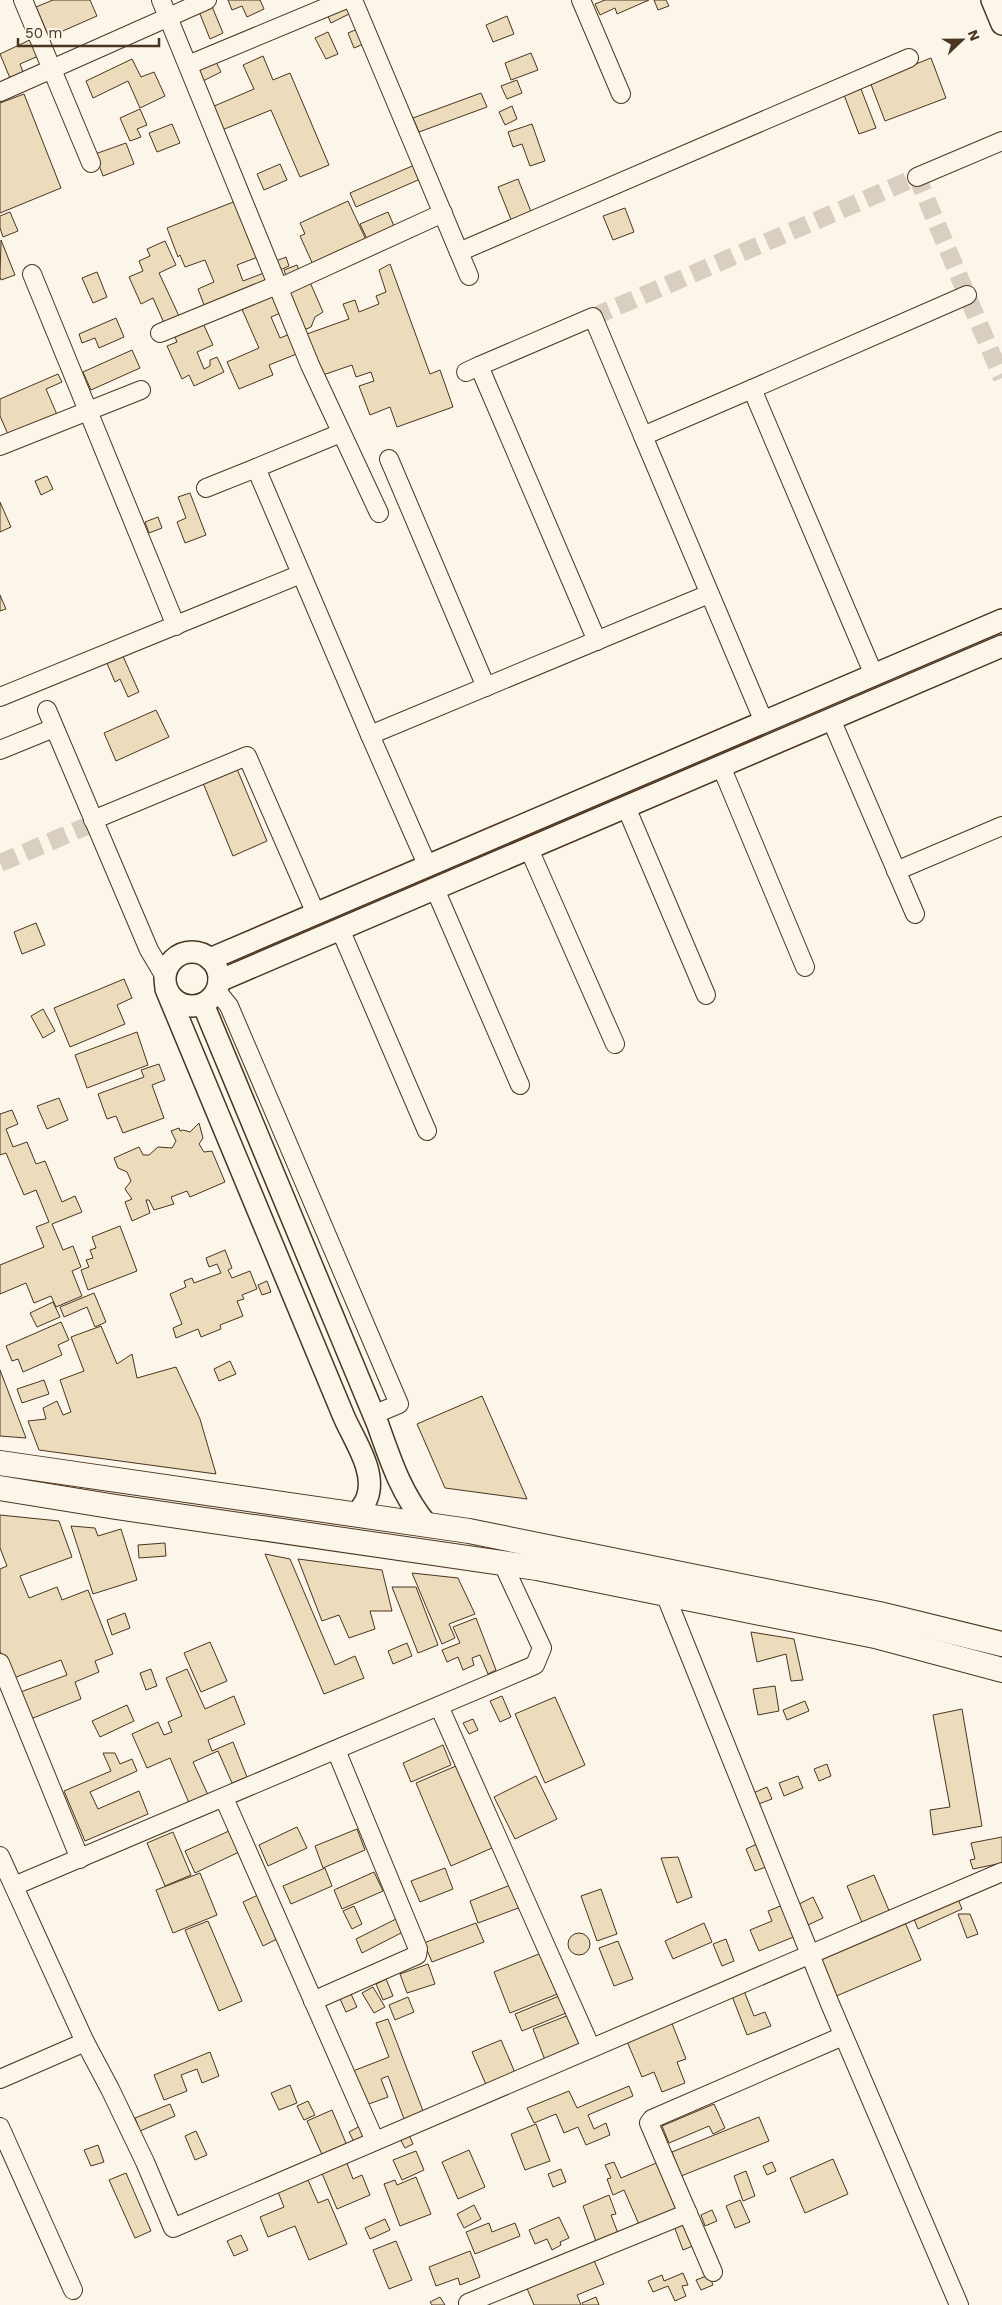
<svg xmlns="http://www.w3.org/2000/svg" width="1002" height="2305" font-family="'Work Sans',sans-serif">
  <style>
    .building { fill: #ecdcbc; stroke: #4a3520 }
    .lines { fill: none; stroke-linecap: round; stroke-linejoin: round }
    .minor-tunnel { stroke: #d8cfc1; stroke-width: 18; stroke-dasharray: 18 9; stroke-linecap: butt }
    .minor-casing { stroke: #4a3520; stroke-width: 20 }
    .tertiary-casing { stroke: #4a3520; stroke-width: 24 }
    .secondary-casing { stroke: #4a3520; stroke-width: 26 }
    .minor { stroke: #fbf6e9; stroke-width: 18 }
    .tertiary { stroke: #fbf6e9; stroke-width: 21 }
    .secondary { stroke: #fbf6e9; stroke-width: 24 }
  </style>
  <rect width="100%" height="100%" fill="#fbf6e9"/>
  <!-- building -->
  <g class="building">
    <polygon points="53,0 90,0 97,16 49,37 36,7"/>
    <polygon points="228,0 260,0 264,9 247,17 242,6 232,10"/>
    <polygon points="605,0 649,0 617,14 615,8 600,15 595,4"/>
    <polygon points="654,0 666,0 669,6 658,10"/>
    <polygon points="347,3 351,13 331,23 326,12"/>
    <polygon points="211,4 223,33 210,39 198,9"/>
    <polygon points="507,16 514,34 493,42 486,25"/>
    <polygon points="360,28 366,43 354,48 348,33"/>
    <polygon points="328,32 338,54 326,59 315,38"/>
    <polygon points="36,37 43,54 20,64 25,77 12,83 0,54"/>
    <polygon points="531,53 538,70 511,80 505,63"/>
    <polygon points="263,56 273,80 290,73 329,165 300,177 271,110 222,130 212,107 254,89 243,65"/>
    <polygon points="931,58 946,98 885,121 870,82"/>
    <polygon points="132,59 141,77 154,72 165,96 140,108 128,81 93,98 86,81"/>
    <polygon points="216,62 221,72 203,81 198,70"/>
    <polygon points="517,80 522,93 507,99 501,86"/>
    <polygon points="861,89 876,128 859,134 844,95"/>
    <polygon points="481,93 487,107 419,132 413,118"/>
    <polygon points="24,94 61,188 0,213 0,103"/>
    <polygon points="512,106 517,119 505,125 499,112"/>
    <polygon points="140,109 147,125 137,129 141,137 130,141 120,118"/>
    <polygon points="172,124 180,143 157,152 149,133"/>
    <polygon points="532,124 545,161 530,166 522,144 513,147 508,132"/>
    <polygon points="126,143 134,164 103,176 95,154"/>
    <polygon points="419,163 425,177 356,207 350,193"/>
    <polygon points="280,164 287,180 264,190 257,174"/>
    <polygon points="518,179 532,214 512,222 498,187"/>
    <polygon points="241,199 263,255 237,265 243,281 269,271 274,283 206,310 198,289 214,282 205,260 185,267 180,255 178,257 167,228"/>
    <polygon points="348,201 368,244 315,269 300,236 305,234 300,223"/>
    <polygon points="625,208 634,232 613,240 603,216"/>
    <polygon points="10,212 18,231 3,237 0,228 0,216"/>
    <polygon points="388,212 394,226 367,239 360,224"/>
    <polygon points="1,240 15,275 1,280 0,277"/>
    <polygon points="165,241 176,265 159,273 179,316 164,323 153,298 141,304 129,277 143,271 139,261 150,256 147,249"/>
    <polygon points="286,257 289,266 280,270 276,261"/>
    <polygon points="390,264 430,374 440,370 453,407 397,427 390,407 370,415 359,386 374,381 371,372 356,377 352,365 320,376 304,335 349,319 343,304 355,300 359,312 379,304 376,296 386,292 379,270"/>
    <polygon points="297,265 301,276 288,281 284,270"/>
    <polygon points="97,272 107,297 93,303 82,278"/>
    <polygon points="309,280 323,312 315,317 311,327 304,330 287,290"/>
    <polygon points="274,293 283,312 271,317 280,338 290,334 299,353 269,365 273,375 239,389 227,362 259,348 241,307"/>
    <polygon points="116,318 124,337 99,348 95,338 82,343 79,334"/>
    <polygon points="201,319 213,345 197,352 204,369 210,366 210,360 217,357 224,372 194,386 189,375 182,379 167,346 177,342 173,332"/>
    <polygon points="132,350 140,368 91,390 83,372"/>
    <polygon points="58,374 62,382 46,389 58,417 10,439 0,416 0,399"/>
    <polygon points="47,476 53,489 41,495 35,481"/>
    <polygon points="190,493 206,535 185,543 177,522 186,518 178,497"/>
    <polygon points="0,502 11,527 0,532"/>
    <polygon points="158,517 162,528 149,533 145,522"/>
    <polygon points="0,595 6,609 0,611"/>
    <polygon points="122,654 139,692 128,697 120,679 115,682 106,661"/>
    <polygon points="156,710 169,737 116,761 104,733"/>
    <polygon points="237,769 267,841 233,856 203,783"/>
    <polygon points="36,923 45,945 22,954 14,932"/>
    <polygon points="124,979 132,998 117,1005 125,1024 70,1047 54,1008"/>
    <polygon points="43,1009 55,1031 43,1038 31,1016"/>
    <polygon points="137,1032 148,1065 87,1088 75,1055"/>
    <polygon points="159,1064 165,1080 152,1085 164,1118 123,1133 116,1116 107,1119 98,1094 144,1077 141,1070"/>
    <polygon points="59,1098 68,1120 47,1129 37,1106"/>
    <polygon points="12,1110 18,1124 6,1129 13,1147 27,1142 36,1164 45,1161 62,1202 75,1196 82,1212 52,1224 63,1250 73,1246 81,1267 72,1271 82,1296 56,1307 51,1296 34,1303 26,1283 0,1294 0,1265 44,1247 36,1227 49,1222 36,1190 24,1195 6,1153 0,1155 0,1114"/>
    <polygon points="199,1123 203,1138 199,1144 204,1152 212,1151 225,1182 190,1197 187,1191 171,1197 174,1204 154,1210 149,1200 146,1200 150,1213 132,1221 125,1202 132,1199 125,1189 131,1181 127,1172 118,1168 114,1158 139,1147 143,1155 149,1155 158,1147 172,1148 176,1141 171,1131 179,1128 180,1131 183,1130 190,1132"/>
    <polygon points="120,1226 137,1271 88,1290 81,1270 89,1267 86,1260 93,1258 90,1250 96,1248 92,1237"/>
    <polygon points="225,1250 232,1268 228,1270 232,1278 250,1271 257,1289 242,1295 244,1299 237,1301 243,1316 220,1325 221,1329 201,1337 198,1329 176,1338 173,1328 182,1324 170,1294 186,1287 184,1281 192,1278 194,1283 221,1273 217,1264 209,1267 206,1258"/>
    <polygon points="267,1281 271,1292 262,1295 258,1285"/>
    <polygon points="94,1293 106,1322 95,1327 87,1307 64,1317 60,1307"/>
    <polygon points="53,1302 60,1317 37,1327 30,1313"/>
    <polygon points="61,1322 69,1340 58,1345 62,1355 23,1372 18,1359 12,1361 6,1346"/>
    <polygon points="101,1326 117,1364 132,1354 137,1378 176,1367 200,1419 216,1474 39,1450 28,1421 46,1419 43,1408 57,1401 63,1415 71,1412 60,1380 84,1371 71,1337"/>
    <polygon points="230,1361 236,1374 219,1381 214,1369"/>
    <polygon points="0,1370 26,1438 0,1436"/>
    <polygon points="44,1380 49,1394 22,1403 17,1389"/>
    <polygon points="482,1396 527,1499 445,1488 417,1424"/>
    <polygon points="0,1515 59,1521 72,1557 20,1576 29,1598 57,1587 62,1600 88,1590 113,1654 95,1661 99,1672 75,1682 81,1699 28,1720 18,1693 67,1675 61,1660 11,1679 0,1651 0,1569 7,1566 0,1548"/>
    <polygon points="71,1526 95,1528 98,1536 121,1529 137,1580 93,1594"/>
    <polygon points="165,1543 166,1556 139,1558 138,1545"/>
    <polygon points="265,1554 290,1559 335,1665 355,1656 364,1678 324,1694"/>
    <polygon points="298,1559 382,1570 392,1611 370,1611 375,1629 349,1638 339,1615 322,1621"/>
    <polygon points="412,1573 458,1578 475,1614 449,1624 455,1638 442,1644"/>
    <polygon points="392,1587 416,1587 438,1645 418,1653"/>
    <polygon points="125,1613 130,1628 112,1635 107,1620"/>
    <polygon points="476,1618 496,1670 488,1674 480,1655 472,1658 474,1665 463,1670 458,1657 447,1662 442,1650 460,1643 453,1627"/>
    <polygon points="751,1632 794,1639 803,1680 791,1681 786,1654 757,1662"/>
    <polygon points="210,1642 227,1681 201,1692 184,1653"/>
    <polygon points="407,1643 412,1656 393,1664 388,1651"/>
    <polygon points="151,1669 157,1686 146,1690 140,1673"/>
    <polygon points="187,1669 205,1709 234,1696 245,1724 208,1740 212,1751 233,1742 247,1777 232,1783 218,1751 193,1762 208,1795 189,1803 170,1758 147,1768 132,1734 158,1722 164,1735 172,1732 168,1722 182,1716 166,1678"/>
    <polygon points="775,1686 779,1711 758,1715 753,1689"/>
    <polygon points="502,1696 511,1717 500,1722 490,1701"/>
    <polygon points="555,1697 585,1765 545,1783 515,1714"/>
    <polygon points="805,1701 809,1711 787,1720 783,1710"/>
    <polygon points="127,1705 134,1721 100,1737 92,1721"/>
    <polygon points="962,1709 982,1826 933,1835 930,1810 950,1807 933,1715"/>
    <polygon points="473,1719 478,1730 469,1734 463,1723"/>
    <polygon points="443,1745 451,1765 411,1782 403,1763"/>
    <polygon points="103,1753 115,1753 120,1764 132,1759 137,1771 90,1792 98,1809 139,1791 148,1814 85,1841 64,1791 111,1771"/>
    <polygon points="827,1764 831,1776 819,1781 814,1769"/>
    <polygon points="456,1766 492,1848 451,1866 416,1783"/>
    <polygon points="536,1776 557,1819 515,1839 494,1797"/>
    <polygon points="798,1776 803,1788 784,1796 779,1783"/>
    <polygon points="767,1787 772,1799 756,1805 751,1794"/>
    <polygon points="297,1827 307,1848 268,1866 259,1845"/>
    <polygon points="357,1829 365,1850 323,1868 315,1846"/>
    <polygon points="229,1831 239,1852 195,1873 185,1851"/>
    <polygon points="173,1832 191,1875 165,1886 147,1843"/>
    <polygon points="1002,1837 1002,1863 973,1869 970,1860 975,1859 971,1843"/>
    <polygon points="757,1844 766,1867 755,1871 746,1849"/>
    <polygon points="678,1857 692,1897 677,1903 661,1858"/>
    <polygon points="325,1868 332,1886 291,1904 283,1886"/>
    <polygon points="445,1868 453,1889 420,1902 411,1881"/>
    <polygon points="374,1872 383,1891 342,1909 334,1890"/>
    <polygon points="200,1873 217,1915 173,1933 156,1890"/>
    <polygon points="874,1875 890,1913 863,1925 847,1886"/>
    <polygon points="513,1884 521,1907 478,1923 470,1901"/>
    <polygon points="601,1889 617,1934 597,1941 581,1896"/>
    <polygon points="258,1895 277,1939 263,1946 243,1902"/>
    <polygon points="813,1897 823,1918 808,1925 799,1904"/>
    <polygon points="958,1899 962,1909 918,1929 914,1919"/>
    <polygon points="783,1905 796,1936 759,1951 750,1930 772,1921 768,1911"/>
    <polygon points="354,1906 362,1924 352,1929 343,1911"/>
    <polygon points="958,1914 970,1914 978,1934 967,1938"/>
    <polygon points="396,1919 403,1932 362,1953 356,1939"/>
    <polygon points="904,1920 921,1960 834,1997 817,1957"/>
    <polygon points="208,1921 242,2001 219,2011 185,1930"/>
    <polygon points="476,1923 484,1942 432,1962 424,1943"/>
    <polygon points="704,1923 712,1942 673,1959 665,1941"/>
    <circle cx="579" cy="1944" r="11"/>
    <polygon points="726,1939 734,1961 722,1966 713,1944"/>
    <polygon points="618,1941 633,1979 614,1986 599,1948"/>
    <polygon points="544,1952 560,1993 510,2013 494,1972"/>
    <polygon points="428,1964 435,1984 407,1993 400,1974"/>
    <polygon points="386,1979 393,1996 383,2000 376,1984"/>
    <polygon points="373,1987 385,2007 374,2013 362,1993"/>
    <polygon points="744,1991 754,2016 765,2012 771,2026 747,2035 732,1996"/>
    <polygon points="351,1994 357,2007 346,2012 340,1999"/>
    <polygon points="564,1994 571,2011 522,2031 515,2014"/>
    <polygon points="408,1997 414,2012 395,2020 389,2005"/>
    <polygon points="569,2015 581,2045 545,2060 533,2029"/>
    <polygon points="388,2019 423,2111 404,2119 388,2076 381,2079 388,2097 366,2105 353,2071 389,2057 376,2023"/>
    <polygon points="671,2021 686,2059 677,2062 685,2083 662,2092 654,2072 642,2077 626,2039"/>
    <polygon points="501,2040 516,2075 487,2087 472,2052"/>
    <polygon points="210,2052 219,2076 202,2083 197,2069 181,2075 187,2091 164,2100 154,2075"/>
    <polygon points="290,2085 297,2103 279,2110 271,2093"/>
    <polygon points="629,2086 633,2096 588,2115 594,2129 606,2123 610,2135 586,2145 578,2127 564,2133 556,2114 534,2123 527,2108 569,2091 577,2108"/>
    <polygon points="308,2101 315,2115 304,2120 297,2106"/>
    <polygon points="170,2104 175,2116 140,2131 135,2118"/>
    <polygon points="714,2104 725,2128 713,2134 709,2126 669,2143 662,2126"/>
    <polygon points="332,2110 348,2148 324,2159 307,2121"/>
    <polygon points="759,2117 769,2141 681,2176 672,2152"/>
    <polygon points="536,2124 550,2161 525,2170 511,2134"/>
    <polygon points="360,2126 366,2138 355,2144 349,2132"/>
    <polygon points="196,2131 207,2155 195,2160 185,2136"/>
    <polygon points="409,2135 413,2144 405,2148 400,2139"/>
    <polygon points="98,2145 104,2162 91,2166 84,2150"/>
    <polygon points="469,2150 485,2187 458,2199 442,2162"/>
    <polygon points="416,2151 424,2170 402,2180 393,2160"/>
    <polygon points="833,2159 848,2194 805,2213 790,2178"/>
    <polygon points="346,2161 353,2179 362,2175 370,2195 337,2209 321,2171"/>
    <polygon points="661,2161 682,2212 641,2229 624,2190 613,2195 607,2179 611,2178 605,2165 614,2162 621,2178"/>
    <polygon points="772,2162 776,2171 767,2175 763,2166"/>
    <polygon points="561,2169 566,2182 553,2187 548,2174"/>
    <polygon points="746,2171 755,2196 743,2201 734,2176"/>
    <polygon points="126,2173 151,2231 135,2238 109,2180"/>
    <polygon points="416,2177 431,2214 400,2226 384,2184 395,2180 397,2185"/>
    <polygon points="308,2180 318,2203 328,2199 347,2244 309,2260 295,2226 268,2237 260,2217 284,2207 278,2192"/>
    <polygon points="609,2195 616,2214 611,2215 619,2236 597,2244 583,2206"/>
    <polygon points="740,2200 750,2222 735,2228 726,2206"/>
    <polygon points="474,2205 481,2219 464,2228 457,2214"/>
    <polygon points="712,2210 717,2221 705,2226 701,2215"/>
    <polygon points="559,2217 569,2238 560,2242 561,2245 552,2250 547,2239 535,2244 529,2230"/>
    <polygon points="385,2219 390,2230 370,2239 365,2228"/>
    <polygon points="686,2221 695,2245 683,2250 674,2226"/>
    <polygon points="489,2223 492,2232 515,2223 520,2236 475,2254 466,2232"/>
    <polygon points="241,2235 248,2250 234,2256 227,2241"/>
    <polygon points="396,2241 412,2280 389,2289 373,2250"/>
    <polygon points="470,2251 480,2277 460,2285 458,2278 436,2286 429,2267"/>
    <polygon points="593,2258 604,2284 577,2295 581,2305 534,2305 526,2286"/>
    <polygon points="683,2273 688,2285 682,2286 686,2296 675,2301 668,2286 653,2292 648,2281 662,2275 664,2281"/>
    <polygon points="709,2275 713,2285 701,2290 696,2280"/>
    <polygon points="440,2297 445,2305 432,2305 430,2302"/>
    <polygon points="596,2297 599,2305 583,2305 582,2303"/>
  </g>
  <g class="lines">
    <!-- minor-tunnel -->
    <g class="minor-tunnel">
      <polyline points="593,317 917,177 1002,378"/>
      <polyline points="0,863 94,823"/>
    </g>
    <!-- minor casing -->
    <g class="minor-casing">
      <g id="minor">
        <polyline points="23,0 91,163"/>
        <polyline points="161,0 310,365 379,513"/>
        <polyline points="353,0 469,276"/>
        <polyline points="581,0 621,94"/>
        <polyline points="188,65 344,0"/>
        <polyline points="0,92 207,0"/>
        <polyline points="917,177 1002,141"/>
        <polyline points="459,252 909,58"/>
        <polyline points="32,274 176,626"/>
        <polyline points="279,288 443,213"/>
        <polyline points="160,333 277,285"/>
        <polyline points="466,372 479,366"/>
        <polyline points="752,389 967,295"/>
        <polyline points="336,435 256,468 370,735"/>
        <polyline points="0,446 141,390"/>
        <polyline points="389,459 486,687"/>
        <polyline points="206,488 256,468"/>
        <polyline points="597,641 479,366 593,317 643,436"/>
        <polyline points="0,697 301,574"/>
        <polyline points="47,710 149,950 165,977"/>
        <polyline points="831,719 915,914"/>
        <polyline points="764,722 643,436 752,389 874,675"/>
        <polyline points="0,750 54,728"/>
        <polyline points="721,766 805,967"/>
        <polyline points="626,807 706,995"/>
        <polyline points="93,820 247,756 316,914"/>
        <polyline points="529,849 615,1044"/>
        <polyline points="428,867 370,735 709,594"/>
        <polyline points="896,871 1002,826"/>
        <polyline points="435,889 520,1085"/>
        <polyline points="340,929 427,1131"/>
        <polyline points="217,991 229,1006 399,1404 373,1415"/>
        <polyline points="665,1594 830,2004 959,2305"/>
        <polyline points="0,1663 80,1859"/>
        <polyline points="439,1706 591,2048"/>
        <polyline points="224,1798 375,2141"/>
        <polyline points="0,1856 85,2042 110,2089 145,2162 173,2228 1002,1872"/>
        <polyline points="14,1886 535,1665 542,1648 502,1562"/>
        <polyline points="313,2001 417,1955 418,1949 336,1750"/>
        <polyline points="0,2079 85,2042"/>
        <polyline points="0,2127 73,2290"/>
        <polyline points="713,2272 649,2123 652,2119 843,2036"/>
        <polyline points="468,2303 688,2213"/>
      </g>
    </g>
    <!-- tertiary casing -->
    <g class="tertiary-casing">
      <g id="tertiary">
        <polyline points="992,0 1002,24"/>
        <circle cx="192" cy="979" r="27"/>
        <polyline points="210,959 1002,620"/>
        <polyline points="219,981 1002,646"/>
        <path d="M166,989L344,1417C354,1440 377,1472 367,1498C365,1504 360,1509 357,1515"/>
        <path d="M203,1004L378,1425C391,1462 402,1495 427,1525"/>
      </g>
    </g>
    <!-- secondary casing -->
    <g class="secondary-casing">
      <g id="secondary">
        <polyline points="0,1463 469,1531 879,1614 1002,1644"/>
        <polyline points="0,1488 116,1507 537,1568 875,1636 1002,1670"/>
      </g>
    </g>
    <!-- minor -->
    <use href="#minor" class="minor"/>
    <!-- tertiary -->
    <use href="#tertiary" class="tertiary"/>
    <!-- secondary -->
    <use href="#secondary" class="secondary"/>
  </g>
  <!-- north arrow -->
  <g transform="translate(962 40) rotate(68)" stroke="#fbf6e9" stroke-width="4" paint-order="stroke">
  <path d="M0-4L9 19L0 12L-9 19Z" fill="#4a3520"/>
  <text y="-8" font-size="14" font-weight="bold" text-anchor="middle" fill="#4a3520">N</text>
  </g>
  <!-- scale -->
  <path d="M18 38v8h141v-8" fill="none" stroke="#4a3520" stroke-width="2.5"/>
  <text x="25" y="38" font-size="15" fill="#4a3520" stroke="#fbf6e9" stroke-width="4" paint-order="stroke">50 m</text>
</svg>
